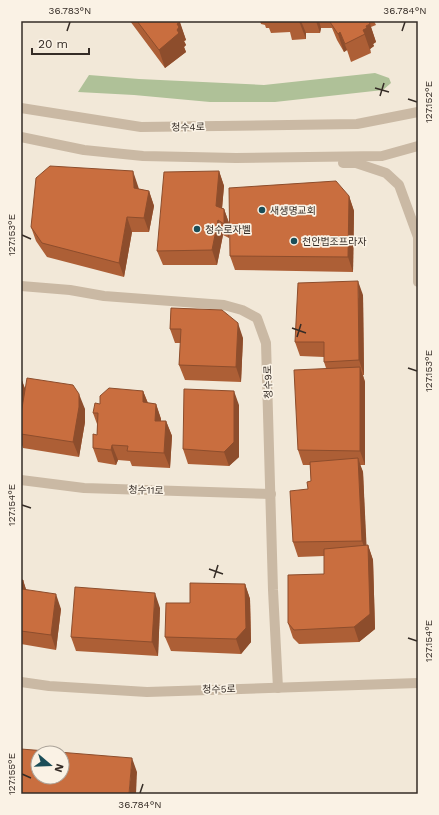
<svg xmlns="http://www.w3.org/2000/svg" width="439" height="815" font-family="'Work Sans','Noto Sans KR',sans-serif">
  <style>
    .green { fill: #afc198 }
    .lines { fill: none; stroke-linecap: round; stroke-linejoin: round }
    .minor { stroke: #cab9a4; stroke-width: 10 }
    .tertiary { stroke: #cab9a4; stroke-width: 10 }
    .wall { fill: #ad5f36 }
    .shaded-wall { fill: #8d4d2c }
    .building { fill: #c96e3f; stroke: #8d4d2c; fill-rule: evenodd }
    .ticks { fill: none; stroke: #352c26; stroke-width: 1.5 }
    .poi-dot { fill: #1b4e58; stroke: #faf2e5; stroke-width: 1.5 }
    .labels { text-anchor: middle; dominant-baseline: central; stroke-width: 3.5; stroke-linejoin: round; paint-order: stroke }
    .street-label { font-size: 10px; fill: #352c26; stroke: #faf2e5 }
    .poi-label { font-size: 10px; fill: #352c26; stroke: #faf2e5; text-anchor: start }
    .neatline { fill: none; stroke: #352c26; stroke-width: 1.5 }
    .ticks-label { font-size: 10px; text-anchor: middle; fill: #352c26 }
  </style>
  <rect width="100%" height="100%" fill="#f2e8d8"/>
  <!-- green -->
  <polygon class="green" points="375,73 389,78 391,83 383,90 275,102 210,102 134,95 78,92 89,75 139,79 264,85"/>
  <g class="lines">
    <!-- minor -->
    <g class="minor">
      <polyline points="21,286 70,290 104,296 224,305 242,310 257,318 266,343 273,590 278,688"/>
      <polyline points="21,480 84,488 271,494"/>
    </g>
    <!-- tertiary -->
    <g class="tertiary">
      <polyline points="21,108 141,127 357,124 418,112"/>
      <polyline points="21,137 84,150 143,156 236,158 382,156 418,146"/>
      <polyline points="343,163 356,163 386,173 399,185 418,237"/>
      <polyline points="418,234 418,282"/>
      <polyline points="21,682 49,686 147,692 418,683"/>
    </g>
  </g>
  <!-- wall -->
  <g class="wall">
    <polygon points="130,21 179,21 186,40 184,41 186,45 184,47 186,52 165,68"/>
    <polygon points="260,21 374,21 376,25 371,27 376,42 373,44 374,46 370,49 371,53 351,62 347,50 344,52 337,40 332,28 321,28 320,33 306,33 306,39 292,40 290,32 271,33 269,28 266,28 265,25 261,24"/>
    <polygon points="219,171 224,186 222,208 224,209 229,223 229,238 223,235 217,265 163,265 157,251"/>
    <polygon points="138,186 139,189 149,191 154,206 149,232 132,232 124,277 47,257 36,241 31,227"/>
    <polygon points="349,196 354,211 353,272 235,270 230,256"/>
    <polygon points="363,295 364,375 363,375 365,382 365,465 360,465 363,472 366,545 368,545 373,560 375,629 359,642 299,644 293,638 288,623 324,574 324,556 298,557 293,542 311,481 310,465 303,465 298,450 326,368 324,362 324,357 300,356 295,342"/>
    <polygon points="171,308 243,338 241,382 185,380 179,365 181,343 175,343 170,329"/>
    <polygon points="21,378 25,389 85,409 85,422 79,457 23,448 21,442 21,414 23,400 21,408"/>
    <polygon points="143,391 148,403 156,404 161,419 161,421 166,421 172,436 170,468 132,466 130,461 118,460 116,465 98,462 93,448 97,435 97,424 93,413 100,404"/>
    <polygon points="239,405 239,457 229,466 188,464 183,449"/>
    <polygon points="21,580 23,580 26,590 61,609 56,650 21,644"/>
    <polygon points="245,584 250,599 251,642 241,654 171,651 165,637 190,603"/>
    <polygon points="160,608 158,656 76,651 71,637"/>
  </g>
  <!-- shaded-wall -->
  <g class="shaded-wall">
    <polygon points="299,21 301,21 306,33 306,39"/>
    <polygon points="316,21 319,21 321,28 320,33"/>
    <polygon points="180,22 186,40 184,41 186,45 184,47 186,52 165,68 159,50 177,24"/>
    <polygon points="370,24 376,42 373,44 374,46 370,49 371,53 363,30 366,26"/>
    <polygon points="340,32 347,50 344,52 338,34"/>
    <polygon points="133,171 138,186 139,203 134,188"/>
    <polygon points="219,171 224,186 221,220 216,206"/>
    <polygon points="149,191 154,206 149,232 144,218"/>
    <polygon points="349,196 354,211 353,272 348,257"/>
    <polygon points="224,209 229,223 229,238 224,224"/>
    <polygon points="127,217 132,232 124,277 119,263"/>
    <polygon points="218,220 223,235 217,265 212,250"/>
    <polygon points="358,281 363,295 364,375 359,360"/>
    <polygon points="238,323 243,338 241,382 236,367"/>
    <polygon points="360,367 365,382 365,465 360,451"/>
    <polygon points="21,378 26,391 21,408"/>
    <polygon points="143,391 149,406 143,402"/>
    <polygon points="234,391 239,405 239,457 229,466 224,452"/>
    <polygon points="79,394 85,409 85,422 79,457 73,442"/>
    <polygon points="156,404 161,419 160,435 155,421"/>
    <polygon points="166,421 172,436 170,468 164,453"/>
    <polygon points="112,445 118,460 116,465 111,450"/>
    <polygon points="358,458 363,472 367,555 362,541"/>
    <polygon points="368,545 373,560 375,629 359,642 354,627"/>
    <polygon points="23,580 28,595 22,589"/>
    <polygon points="245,584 250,599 251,642 241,654 236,639"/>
    <polygon points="155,593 160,608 158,656 152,642"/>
    <polygon points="56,594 61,609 56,650 51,635"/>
    <polygon points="132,758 137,772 136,794 129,794"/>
  </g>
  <!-- building -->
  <g class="building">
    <polygon points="137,21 179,21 180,22 177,24 179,27 177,30 179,33 159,50"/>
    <polygon points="330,21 369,21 370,24 366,26 367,28 363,30 365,34 345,44 340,32 338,34 330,22"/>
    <polygon points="50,166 133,171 134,188 149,191 144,218 127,217 119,263 42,243 31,227 36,178"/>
    <polygon points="219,171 216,206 224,209 224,224 218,220 212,250 157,251 164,172"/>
    <polygon points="336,181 349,196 348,257 230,256 229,188"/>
    <polygon points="358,281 359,360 324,362 324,342 295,342 298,283"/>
    <polygon points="171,308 222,310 238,323 236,367 179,365 181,329 170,329"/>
    <polygon points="360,367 360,451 298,450 294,370"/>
    <polygon points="27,378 73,385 79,394 79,407 73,442 21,434 21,414"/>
    <polygon points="109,388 143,391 143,402 156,404 155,421 166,421 164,453 127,451 128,446 112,445 111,450 93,448 93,434 97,435 98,413 93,413 95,403 100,404 100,396"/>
    <polygon points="184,389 234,391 234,442 224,452 183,449"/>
    <polygon points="358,458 362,541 293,542 290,491 308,489 307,482 311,481 310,462"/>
    <polygon points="368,545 370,614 354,627 294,630 288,623 288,575 324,574 324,549"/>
    <polygon points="21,580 23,580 22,589 56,594 51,635 21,631"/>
    <polygon points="190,583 245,584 246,628 236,639 165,637 166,603 190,603"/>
    <polygon points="75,587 155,593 152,642 71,637"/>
    <path d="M21,749L132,758L129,794H21ZM38,753H62V777H38Z"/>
  </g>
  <!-- ticks -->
  <path class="ticks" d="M67,31L70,22M402,31L405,22M375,88L389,92M380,96L384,83M408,99L417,102M22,235L31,239M292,328L306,333M297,337L301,324M408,368L417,371M22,505L31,508M209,569L223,574M214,578L218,565M408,638L417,641M22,774L31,778M140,793L143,784"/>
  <!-- markers -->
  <g class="poi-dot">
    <circle cx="262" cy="210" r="4"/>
    <circle cx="197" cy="229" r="4"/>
    <circle cx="294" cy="241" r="4"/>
  </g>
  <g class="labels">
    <!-- street labels -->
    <g class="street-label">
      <text transform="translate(188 127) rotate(-1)">청수4로</text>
      <text transform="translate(268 382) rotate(-92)">청수9로</text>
      <text transform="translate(146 490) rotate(2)">청수11로</text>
      <text transform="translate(219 689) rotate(-1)">청수5로</text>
    </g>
    <!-- poi labels -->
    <g class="poi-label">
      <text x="270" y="210">새생명교회</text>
      <text x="205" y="229">청수로자벨</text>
      <text x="302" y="241">천안법조프라자</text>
    </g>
  </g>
  <!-- border -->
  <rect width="439" height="815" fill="none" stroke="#faf2e5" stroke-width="44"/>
  <!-- north arrow -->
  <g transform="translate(50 765) rotate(109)"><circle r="19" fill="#faf2e5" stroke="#aba399"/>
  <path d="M0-3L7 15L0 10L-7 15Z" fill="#1b4e58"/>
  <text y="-6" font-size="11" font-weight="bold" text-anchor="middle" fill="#352c26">N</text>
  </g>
  <!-- scale -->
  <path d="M32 48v6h57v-6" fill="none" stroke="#352c26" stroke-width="2"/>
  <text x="38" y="48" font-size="12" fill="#352c26" stroke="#faf2e5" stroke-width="3" paint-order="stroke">20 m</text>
  <rect x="22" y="22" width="395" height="771" class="neatline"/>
  <g class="ticks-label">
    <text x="70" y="14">36.783°N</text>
    <text x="405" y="14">36.784°N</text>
    <text transform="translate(428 102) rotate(-90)" y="4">127.152°E</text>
    <text transform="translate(11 235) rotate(-90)" y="4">127.153°E</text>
    <text transform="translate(428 371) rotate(-90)" y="4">127.153°E</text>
    <text transform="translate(11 505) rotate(-90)" y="4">127.154°E</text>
    <text transform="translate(428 641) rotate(-90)" y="4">127.154°E</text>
    <text transform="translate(11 774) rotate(-90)" y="4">127.155°E</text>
    <text x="140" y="808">36.784°N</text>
  </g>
</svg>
